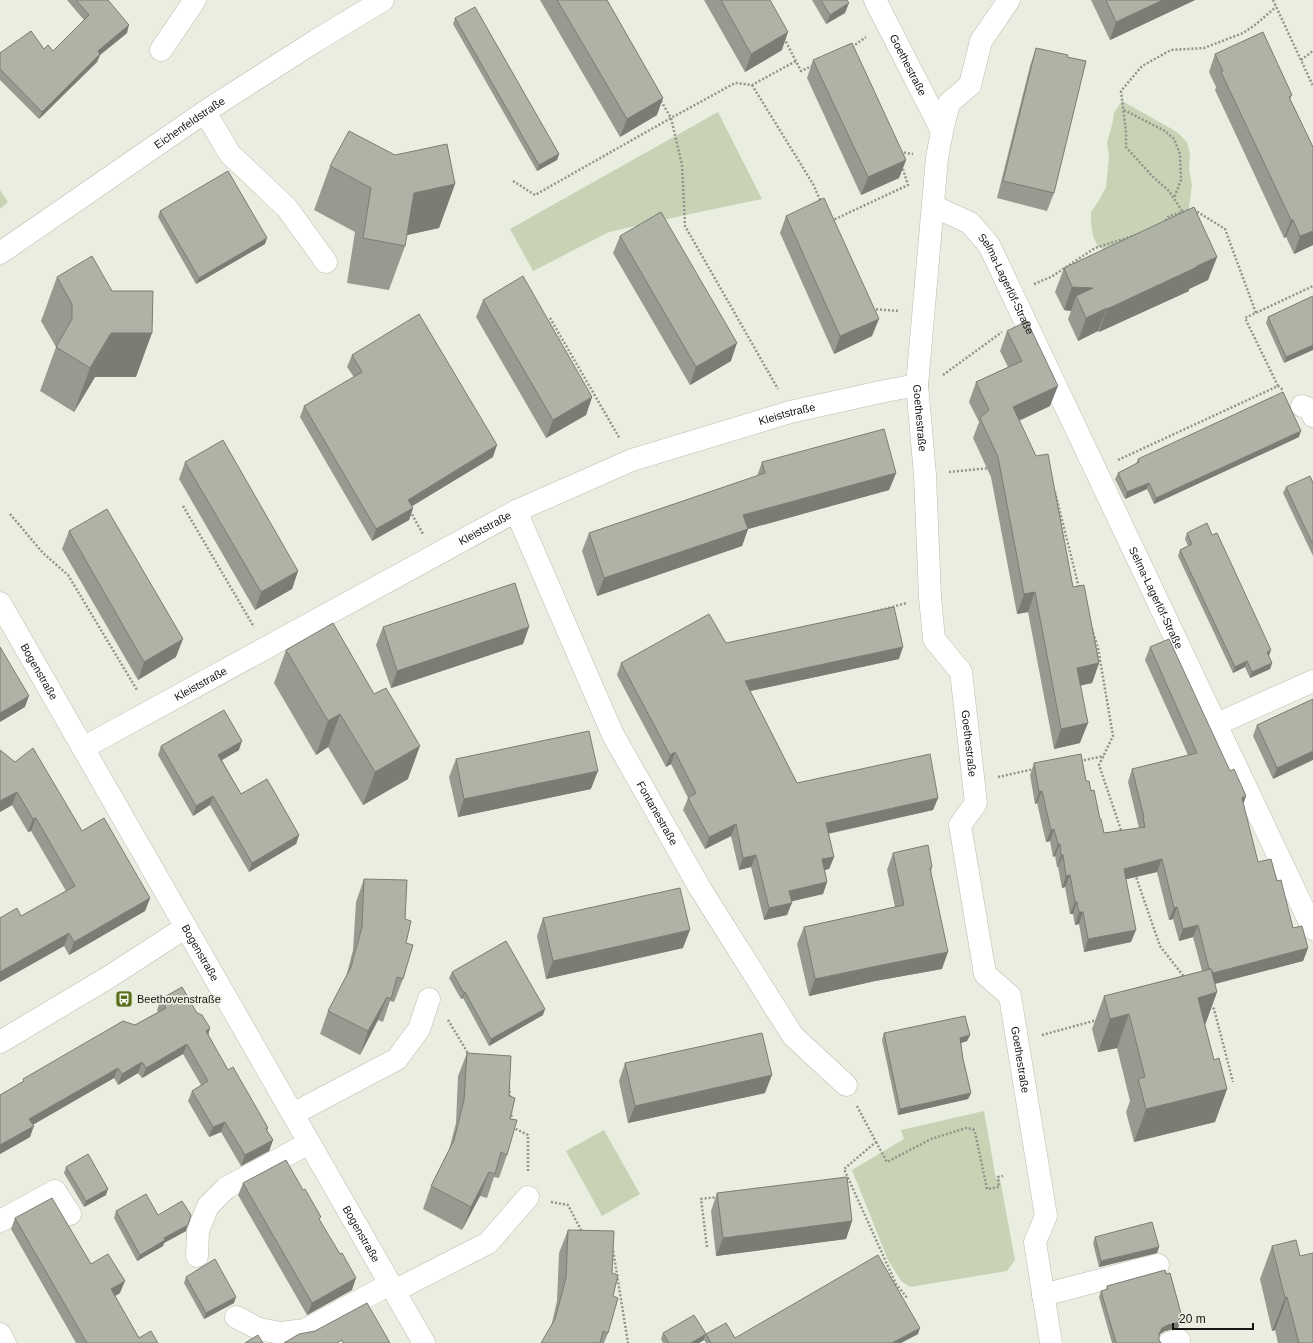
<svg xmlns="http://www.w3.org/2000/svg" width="1313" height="1343" font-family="Arial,sans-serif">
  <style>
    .green { fill: #c9d2b4 }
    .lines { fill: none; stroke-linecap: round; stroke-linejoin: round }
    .minor-casing { stroke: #b9bdb0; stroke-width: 23 }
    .path { stroke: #91948a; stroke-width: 2.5; stroke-dasharray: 2 2; stroke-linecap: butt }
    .minor { stroke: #fff; stroke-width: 22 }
    .wall { fill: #969a8f }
    .shaded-wall { fill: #7a7d74 }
    .building { fill: #afb3a6; stroke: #7a7d74 }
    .labels { text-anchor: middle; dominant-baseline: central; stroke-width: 3.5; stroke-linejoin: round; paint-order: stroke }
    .street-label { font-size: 11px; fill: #151712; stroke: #eaeee0 }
    .poi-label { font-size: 11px; fill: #151712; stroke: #eaeee0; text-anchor: start }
  </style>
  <rect width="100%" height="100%" fill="#eaeee0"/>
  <!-- green -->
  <g class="green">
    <polygon points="1122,101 1177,132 1187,142 1190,154 1189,169 1192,185 1188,216 1110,251 1098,247 1093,236 1091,224 1091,212 1098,202 1106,187 1109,157 1107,142 1112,125 1114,113"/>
    <polygon points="718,112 762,199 690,214 609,232 533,271 510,229"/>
    <polygon points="0,190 8,202 0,209"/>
    <polygon points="984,1111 996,1179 1000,1179 1015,1260 1007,1271 910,1287 901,1281 888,1260 852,1170 904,1139 901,1130"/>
    <polygon points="604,1130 640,1194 602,1216 566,1151"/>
  </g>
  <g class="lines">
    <!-- minor casing -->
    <g class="minor-casing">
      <g id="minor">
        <path id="s1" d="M875,0L942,131"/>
        <path id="s2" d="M1009,0L981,41L970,85L949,103L942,131L937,158L917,385L925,475L930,597L934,639L961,672L976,803L960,825L985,974L1010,996L1046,1216L1035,1242L1051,1343"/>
        <polyline points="161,50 195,0"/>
        <polyline points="205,112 230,154 287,208 326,262"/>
        <path id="s3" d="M933,206L970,223L989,245L1313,929"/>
        <path id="s4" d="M0,253L209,109L317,40L383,0"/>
        <polyline points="1302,406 1310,409 1313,416"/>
        <path id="s5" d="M516,511L613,735L701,890L793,1036L846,1085"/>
        <path id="s6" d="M0,603L424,1343"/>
        <polyline points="1217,724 1313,681"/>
        <path id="s7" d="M83,748L516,511L632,460L790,412L885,391L917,385"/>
        <polyline points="0,1042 109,977 186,927"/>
        <polyline points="293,1114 397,1059 419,1029 429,999"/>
        <polyline points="0,1221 55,1191 70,1214"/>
        <polyline points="197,1256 198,1231 208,1206 226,1188 309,1143"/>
        <polyline points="394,1291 488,1243 528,1197"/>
        <polyline points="1043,1295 1158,1265"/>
        <polyline points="236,1317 259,1329 281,1333 305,1330 390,1284"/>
        <polyline points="0,1334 5,1343"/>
        <polyline points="1169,1343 1179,1340"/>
      </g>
    </g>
    <!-- path -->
    <g class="path">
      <polyline points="1273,0 1313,86"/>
      <polyline points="784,38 801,71 814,65"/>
      <polyline points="852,47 866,37"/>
      <polyline points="1301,60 1313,51"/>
      <polyline points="752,85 813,184 821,202"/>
      <polyline points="661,101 671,118 682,165 685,226 778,389"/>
      <polyline points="1124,110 1165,131 1174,139 1180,154 1181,180 1174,198"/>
      <polyline points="900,152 913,154"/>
      <polyline points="513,181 535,195 671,118 735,83 752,85 796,61"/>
      <polyline points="1182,211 1169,191 1152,176 1126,147 1126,132 1121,91 1142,66 1171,50 1204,48 1243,33 1255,25 1276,7"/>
      <polyline points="831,221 908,185 902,166"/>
      <polyline points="1163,224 1169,216 1193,209 1225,229 1256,313"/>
      <polyline points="1034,284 1051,277 1095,248 1136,235"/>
      <polyline points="872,309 899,311"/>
      <polyline points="550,318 620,439"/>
      <polyline points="943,375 1002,332"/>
      <polyline points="1278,386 1245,318 1313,286"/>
      <polyline points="1118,460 1278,386 1283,390"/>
      <polyline points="949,472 990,468"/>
      <polyline points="1055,492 1079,588"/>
      <polyline points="183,506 254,627"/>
      <polyline points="410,511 423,534"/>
      <polyline points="10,514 43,553 68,575 137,690"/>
      <polyline points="873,612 907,603"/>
      <polyline points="1092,629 1098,648 1113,736 1099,765 1122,833"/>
      <polyline points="1080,761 1104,756"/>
      <polyline points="998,777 1034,769"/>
      <polyline points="1135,874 1160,946 1185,978"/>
      <polyline points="1210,1005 1214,1009 1233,1082"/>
      <polyline points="448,1020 469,1055"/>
      <polyline points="1042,1035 1097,1020"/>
      <polyline points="509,1087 510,1098"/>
      <polyline points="857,1106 876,1142 844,1169 896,1284 908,1299"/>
      <polyline points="511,1111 512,1122"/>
      <polyline points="512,1127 528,1135 528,1172"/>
      <polyline points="876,1142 887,1162 931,1139 966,1128 973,1129 975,1132 987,1189 999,1187 998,1177 1003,1176"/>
      <polyline points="551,1202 568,1205 582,1232"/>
      <polyline points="707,1247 701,1199 718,1197"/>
      <polyline points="610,1249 613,1250 628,1343"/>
    </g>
    <!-- minor -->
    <use href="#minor" class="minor"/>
  </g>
  <!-- wall -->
  <g class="wall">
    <polygon points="67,0 108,0 127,33 100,55 97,62 39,119 0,80 0,53 44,49 53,51 84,20"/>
    <polygon points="540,0 607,0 657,115 620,137"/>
    <polygon points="704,0 770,0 782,50 745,72"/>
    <polygon points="812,0 847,0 845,13 826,24"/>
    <polygon points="1091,0 1195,0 1110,40"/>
    <polygon points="455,18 559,154 557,160 537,171 453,24"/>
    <polygon points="1036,48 1054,193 1047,211 997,198 1030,66"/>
    <polygon points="1215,54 1292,95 1290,99 1313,147 1313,245 1294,254 1286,237 1284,238 1215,90 1216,87 1209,72"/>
    <polygon points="813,60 906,160 899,178 861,195 807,78"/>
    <polygon points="395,155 455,184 439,228 407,235 405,246 389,290 347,283 355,232 314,210 330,166"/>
    <polygon points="160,211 265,244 196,284 158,217"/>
    <polygon points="786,216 872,336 834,354 780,233"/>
    <polygon points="620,236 731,361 690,385 613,253"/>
    <polygon points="1217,257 1208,280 1189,289 1189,291 1099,332 1098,331 1078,341 1068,319 1071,311 1064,310 1055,292 1064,268"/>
    <polygon points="57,277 136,377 95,377 74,412 40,391 56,347 41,321"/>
    <polygon points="1313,296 1284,363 1266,323 1268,317"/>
    <polygon points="483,300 592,397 586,415 546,438 476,317"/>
    <polygon points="1007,331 1050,406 1019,421 1073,587 1099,663 1092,683 1080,685 1080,743 1054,749 1028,612 1017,614 991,477 973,438 979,422 969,402 976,382 1008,367 1000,351"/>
    <polygon points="352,355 493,457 412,506 413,508 409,520 372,541 300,417 304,406 354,377 347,367"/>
    <polygon points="1299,437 1154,504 1147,489 1125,499 1115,479 1118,473 1136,464 1138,459"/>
    <polygon points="185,462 298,571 292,589 255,610 179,479"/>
    <polygon points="762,462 896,473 889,490 748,529 742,546 597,596 582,551 589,533 757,476"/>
    <polygon points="1313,483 1313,556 1283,493 1286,487"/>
    <polygon points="69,531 176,657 138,680 62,549"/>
    <polygon points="1187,533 1269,656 1272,663 1270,669 1250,678 1245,667 1233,673 1178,556 1180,550 1188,546 1185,539"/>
    <polygon points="383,627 523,644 391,688 376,645"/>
    <polygon points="726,643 899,659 750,691 797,783 938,798 933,810 828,834 834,857 829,869 825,870 827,882 823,894 791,901 787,915 764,920 751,867 739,870 731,836 705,849 683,810 688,798 671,764 666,767 617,675 621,663"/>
    <polygon points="1150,647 1246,796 1243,804 1258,862 1277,881 1293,928 1308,948 1303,961 1215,984 1217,992 1205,1025 1214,1060 1227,1089 1215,1122 1134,1142 1126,1112 1130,1101 1117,1048 1098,1052 1092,1029 1104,996 1202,971 1193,937 1179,941 1173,919 1169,920 1157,872 1126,879 1131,942 1084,952 1079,924 1075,925 1073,914 1070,914 1065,887 1062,888 1058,867 1057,867 1055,856 1053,857 1050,841 1046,842 1037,803 1035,804 1030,775 1034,763 1086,781 1091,791 1104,833 1139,828 1128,782 1132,769 1188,755 1145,660"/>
    <polygon points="286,650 374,694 408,779 363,805 328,747 316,755 274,683"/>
    <polygon points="1313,699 1273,779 1253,736 1257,725"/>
    <polygon points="161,746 239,750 222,760 241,794 299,835 296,844 249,872 210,805 193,816 158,755"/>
    <polygon points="0,750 150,898 145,911 69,955 64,946 0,982 0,918 21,916 66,891 31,831 28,832 12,805 0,812"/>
    <polygon points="456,759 591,789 458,817 449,777"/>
    <polygon points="893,853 932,867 931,872 942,969 875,981 809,996 797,944 804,927 895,907 887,870"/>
    <polygon points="364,879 405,919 406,943 403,979 394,1002 390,1001 383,1022 378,1020 360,1055 320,1034 328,1011 346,977 353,950 356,902"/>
    <polygon points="543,918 683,948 546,979 537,936"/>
    <polygon points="452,972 543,1015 489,1046 463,998 461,999 449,978"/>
    <polygon points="161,999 197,1013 210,1028 208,1035 228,1070 268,1128 267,1131 273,1140 269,1151 241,1166 221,1132 209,1137 188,1101 192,1091 201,1085 183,1054 142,1078 138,1073 118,1085 114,1078 33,1125 30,1137 0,1154 0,1095 23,1082 23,1079 135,1025 158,1012 157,1010"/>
    <polygon points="884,1033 970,1035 967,1041 961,1043 963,1059 971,1093 968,1099 898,1115 882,1040"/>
    <polygon points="467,1053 509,1096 510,1119 507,1155 499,1178 494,1177 487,1198 480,1196 462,1230 423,1209 431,1186 449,1150 456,1123 458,1076"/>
    <polygon points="625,1063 765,1093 628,1123 619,1081"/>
    <polygon points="66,1167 106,1195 84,1207 64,1173"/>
    <polygon points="243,1183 320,1220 352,1290 307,1315 238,1195"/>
    <polygon points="717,1193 852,1221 846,1239 716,1256 711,1211"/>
    <polygon points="116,1211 158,1215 186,1231 164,1243 163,1246 137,1261 114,1218"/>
    <polygon points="15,1218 91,1264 120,1293 115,1296 139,1338 158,1343 76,1343 11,1229"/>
    <polygon points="568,1230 612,1273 613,1296 608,1333 604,1343 541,1343 551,1327 557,1301 559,1253"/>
    <polygon points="1095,1237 1159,1247 1157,1253 1099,1267 1093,1243"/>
    <polygon points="1272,1246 1300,1256 1313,1343 1278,1343 1275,1330 1272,1331 1260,1279"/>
    <polygon points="1166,1274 1182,1317 1178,1328 1165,1331 1160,1334 1159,1336 1159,1340 1161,1343 1112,1343 1099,1297 1101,1291 1106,1290 1107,1286"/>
    <polygon points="186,1277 234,1303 204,1319 184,1283"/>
    <polygon points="663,1333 704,1340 699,1343 663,1343 661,1339"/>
    <polygon points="706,1334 735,1338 918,1334 901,1343 706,1343 704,1340"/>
  </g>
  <!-- shaded-wall -->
  <g class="shaded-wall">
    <polygon points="1163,0 1195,0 1110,40 1116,22"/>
    <polygon points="849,3 845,13 826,24 830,15"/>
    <polygon points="129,25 127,33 100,55 97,62 39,119 42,112 98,51"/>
    <polygon points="788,32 782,50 745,72 751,54"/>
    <polygon points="663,98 657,115 620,137 627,119"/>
    <polygon points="559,154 557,160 537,171 539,165"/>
    <polygon points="906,160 899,178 861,195 868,177"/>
    <polygon points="455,184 439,228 398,237 414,193"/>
    <polygon points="1291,220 1293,220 1286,237 1284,238"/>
    <polygon points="1313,231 1313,245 1294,254 1300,236"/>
    <polygon points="267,238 265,244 196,284 199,278"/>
    <polygon points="1217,257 1208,280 1189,289 1189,291 1099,332 1107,309"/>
    <polygon points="1072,287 1093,288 1076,296 1071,311 1064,310"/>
    <polygon points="1107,308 1098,331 1078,341 1086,318"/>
    <polygon points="879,319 872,336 834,354 840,336"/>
    <polygon points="111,333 152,333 136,377 95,377 74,412 90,368"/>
    <polygon points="737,343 731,361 690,385 696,367"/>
    <polygon points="1313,345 1313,350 1284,363 1286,357"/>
    <polygon points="1058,386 1050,406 1005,427 1013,407"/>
    <polygon points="592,397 586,415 546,438 553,420"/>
    <polygon points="1301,431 1299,437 1154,504 1156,498"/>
    <polygon points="497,445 493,457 404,511 408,500"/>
    <polygon points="896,473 889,490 748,529 742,546 597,596 604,578 743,515"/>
    <polygon points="1149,483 1147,489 1125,499 1127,492"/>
    <polygon points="413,508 409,520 372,541 376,529"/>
    <polygon points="298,571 292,589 255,610 261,592"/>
    <polygon points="1035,592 1028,612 1017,614 1024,594"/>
    <polygon points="529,627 523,644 391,688 397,671"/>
    <polygon points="183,639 176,657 138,680 144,662"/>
    <polygon points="903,647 899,659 741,693 745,681"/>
    <polygon points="1271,650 1269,656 1264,658 1267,652"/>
    <polygon points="1247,661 1245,667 1233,673 1235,667"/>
    <polygon points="1099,663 1092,683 1070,688 1077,668"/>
    <polygon points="1272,663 1270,669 1250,678 1252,672"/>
    <polygon points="29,696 25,707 0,722 0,713"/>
    <polygon points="340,714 328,747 316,755 328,721"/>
    <polygon points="1088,723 1080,743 1054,749 1061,729"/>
    <polygon points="242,741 239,750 215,764 218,755"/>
    <polygon points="420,746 408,779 363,805 375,772"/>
    <polygon points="1313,751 1313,760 1273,779 1277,768"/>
    <polygon points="675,752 671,764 666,767 670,755"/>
    <polygon points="598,771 591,789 458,817 464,799"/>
    <polygon points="1042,791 1037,803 1035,804 1039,792"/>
    <polygon points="17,792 12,805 0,812 0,801"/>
    <polygon points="213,796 210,805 193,816 196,806"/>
    <polygon points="1246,796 1242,808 1242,798"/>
    <polygon points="938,798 933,810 821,835 826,823"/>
    <polygon points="36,818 31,831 28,832 33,819"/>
    <polygon points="736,824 731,836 705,849 709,837"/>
    <polygon points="1054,829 1050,841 1046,842 1051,830"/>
    <polygon points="299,835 296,844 249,872 252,863"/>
    <polygon points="1058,844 1060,844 1055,856 1053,857"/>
    <polygon points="756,855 751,867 739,870 743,858"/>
    <polygon points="1061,855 1063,855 1058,867 1057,867"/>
    <polygon points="834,857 829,869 818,871 822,859"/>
    <polygon points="1162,859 1157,872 1119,881 1124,869"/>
    <polygon points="1070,875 1065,887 1062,888 1066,876"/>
    <polygon points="827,882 823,894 785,903 789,891"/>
    <polygon points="150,898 145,911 69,955 74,942"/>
    <polygon points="1075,902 1077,902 1073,914 1070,914"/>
    <polygon points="792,903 787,915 764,920 769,908"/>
    <polygon points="1177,907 1173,919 1169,920 1174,908"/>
    <polygon points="1079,912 1083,912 1079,924 1075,925"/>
    <polygon points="1198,925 1193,937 1179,941 1183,929"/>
    <polygon points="690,930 683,948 546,979 553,961"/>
    <polygon points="1136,930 1131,942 1084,952 1088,939"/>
    <polygon points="69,933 64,946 0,982 0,972"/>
    <polygon points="1308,948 1303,961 1206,986 1210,974"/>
    <polygon points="948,952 942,969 875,981 809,996 815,979 882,965"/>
    <polygon points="465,992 463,998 461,999 464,993"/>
    <polygon points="1217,992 1205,1025 1186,1031 1198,998"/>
    <polygon points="387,997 378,1020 360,1055 368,1031"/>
    <polygon points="545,1009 543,1015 489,1046 491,1039"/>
    <polygon points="1129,1014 1117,1048 1098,1052 1110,1019"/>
    <polygon points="210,1028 207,1039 206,1031"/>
    <polygon points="970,1035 967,1041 958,1044 960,1038"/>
    <polygon points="187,1044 183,1054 142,1078 146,1068"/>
    <polygon points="142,1062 138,1073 118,1085 122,1074"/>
    <polygon points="118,1068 114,1078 25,1129 29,1119"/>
    <polygon points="772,1075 765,1093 628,1123 635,1106"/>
    <polygon points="1227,1089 1215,1122 1134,1142 1146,1109"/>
    <polygon points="971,1093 968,1099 898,1115 900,1109"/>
    <polygon points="225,1122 221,1132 209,1137 213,1127"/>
    <polygon points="34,1126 30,1137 0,1154 0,1145"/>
    <polygon points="273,1140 269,1151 241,1166 245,1155"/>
    <polygon points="489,1172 480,1196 462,1230 471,1207"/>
    <polygon points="108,1189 106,1195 84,1207 86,1201"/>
    <polygon points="852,1221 846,1239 716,1256 723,1238"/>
    <polygon points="188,1225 186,1231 164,1243 163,1246 137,1261 140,1255 164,1238"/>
    <polygon points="1159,1247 1157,1253 1099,1267 1101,1261"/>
    <polygon points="356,1278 352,1290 307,1315 312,1303"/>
    <polygon points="125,1281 120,1293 107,1301 111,1289"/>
    <polygon points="236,1297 234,1303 204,1319 206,1313"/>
    <polygon points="1287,1297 1275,1330 1272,1331 1285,1298"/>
    <polygon points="1182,1317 1178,1328 1165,1331 1160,1334 1157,1340 1159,1334 1162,1328 1179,1318"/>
    <polygon points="920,1328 918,1334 901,1343 892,1343"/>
    <polygon points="706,1334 704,1340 699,1343 691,1343"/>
  </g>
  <!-- building -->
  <g class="building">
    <polygon points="76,0 108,0 129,25 98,51 100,54 42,112 0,69 0,53 31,31 44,49 48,45 53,51 89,15"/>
    <polygon points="557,0 607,0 663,98 627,119"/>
    <polygon points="721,0 770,0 788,32 751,54"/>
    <polygon points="821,0 847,0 849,3 830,15"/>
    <polygon points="1106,0 1163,0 1116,22"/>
    <polygon points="475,7 559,154 539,165 455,18"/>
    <polygon points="1263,32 1292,95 1289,97 1313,147 1313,231 1300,236 1293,220 1291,220 1221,72 1223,71 1215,54"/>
    <polygon points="852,43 906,160 868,177 813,60"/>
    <polygon points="1036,48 1068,55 1067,57 1086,61 1054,193 1003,181"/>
    <polygon points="349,131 395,155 447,144 455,184 414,193 405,246 363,238 371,188 330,166"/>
    <polygon points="228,171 267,238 199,278 160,211"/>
    <polygon points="824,198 879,319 840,336 786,216"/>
    <polygon points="1194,207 1217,257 1197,266 1197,267 1107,309 1107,308 1086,318 1076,296 1093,288 1072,287 1064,268"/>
    <polygon points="661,212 737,343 696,367 620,236"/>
    <polygon points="92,256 112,291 153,291 152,333 111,333 90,368 56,347 72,319 72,304 57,277"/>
    <polygon points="523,276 592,397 553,420 483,300"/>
    <polygon points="1313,296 1313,345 1286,357 1268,317"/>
    <polygon points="419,314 497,445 408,500 413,508 376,529 304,406 362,372 352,355"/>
    <polygon points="1027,321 1058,386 1013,407 1036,456 1048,454 1073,587 1084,585 1099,663 1077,668 1088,723 1061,729 1035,592 1024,594 998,457 980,418 989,410 976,382 1022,361 1007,331"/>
    <polygon points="1283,392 1301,431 1156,498 1149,483 1127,492 1118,473 1139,462 1138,459"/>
    <polygon points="884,429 896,473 743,515 748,529 604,578 589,533 765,473 762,462"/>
    <polygon points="223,440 298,571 261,592 185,462"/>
    <polygon points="1310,476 1313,483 1313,545 1286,487"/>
    <polygon points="107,509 183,639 144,662 69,531"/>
    <polygon points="1207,523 1212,535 1217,533 1271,650 1267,652 1272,663 1252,672 1247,661 1235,667 1180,550 1192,544 1187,533"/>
    <polygon points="515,583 529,627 397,671 383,627"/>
    <polygon points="894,607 903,647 745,681 797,783 930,754 938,798 826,823 834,857 822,859 827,882 789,891 792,903 769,908 756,855 743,858 736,824 709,837 688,798 696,793 675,752 670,755 621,663 709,614 726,643"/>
    <polygon points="333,623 374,694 386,688 420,746 375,772 340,714 328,721 286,650"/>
    <polygon points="1169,639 1230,771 1234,769 1246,796 1242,798 1258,862 1271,859 1277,881 1281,880 1293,928 1302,926 1308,948 1213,973 1211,969 1209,969 1198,925 1183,929 1177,907 1174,908 1162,859 1124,869 1136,930 1088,939 1083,912 1079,912 1077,902 1075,902 1070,875 1066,876 1063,855 1061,855 1060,844 1058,844 1054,829 1051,830 1042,791 1039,792 1034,763 1081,754 1086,781 1089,781 1091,791 1094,790 1100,819 1101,819 1104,833 1145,827 1143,818 1144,817 1132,769 1197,753 1150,647"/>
    <polygon points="0,647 29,696 0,713"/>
    <polygon points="1313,699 1313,751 1277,768 1257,725"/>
    <polygon points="224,710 242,741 218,755 241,794 267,779 299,835 252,863 213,796 196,806 161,746"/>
    <polygon points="589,731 598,771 464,799 456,759"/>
    <polygon points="33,748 82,831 104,818 150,898 74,942 69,933 0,972 0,918 17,908 21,916 75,886 36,818 33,819 17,792 0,801 0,750 15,762"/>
    <polygon points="928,845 932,867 930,868 948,952 882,965 815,979 804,927 904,905 893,853"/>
    <polygon points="364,879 407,880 405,919 411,921 406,943 413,945 403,979 397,977 391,999 387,997 368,1031 328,1011 351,967 362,927"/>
    <polygon points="680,888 690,930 553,961 543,918"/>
    <polygon points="506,941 545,1009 491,1039 465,992 464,993 452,972"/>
    <polygon points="1211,969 1217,992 1198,998 1214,1060 1219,1058 1227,1089 1146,1109 1138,1079 1145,1077 1129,1014 1110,1019 1104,996"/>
    <polygon points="182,987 197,1013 202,1015 210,1028 206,1031 228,1070 233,1067 268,1128 266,1129 273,1140 245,1155 225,1122 213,1127 192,1091 208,1081 187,1044 146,1068 142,1062 122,1074 118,1068 29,1119 34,1126 0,1145 0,1095 24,1081 23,1079 123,1021 135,1025 166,1008 161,999"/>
    <polygon points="965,1016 970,1035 960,1038 963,1059 971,1093 900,1109 884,1033"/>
    <polygon points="762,1033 772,1075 635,1106 625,1063"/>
    <polygon points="467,1053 511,1056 509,1096 515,1098 510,1119 517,1120 507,1155 501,1152 495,1174 489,1172 471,1207 431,1186 454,1140 464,1100"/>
    <polygon points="88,1154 108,1189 86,1201 66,1167"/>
    <polygon points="286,1160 303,1190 305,1189 321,1217 319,1219 340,1254 342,1253 356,1278 312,1303 243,1183"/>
    <polygon points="847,1177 852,1221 723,1238 717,1193"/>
    <polygon points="146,1194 158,1215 182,1201 191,1215 188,1225 164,1238 165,1240 140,1255 116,1211"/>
    <polygon points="52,1198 91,1264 108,1254 125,1281 111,1289 139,1338 151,1331 158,1343 87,1343 15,1218"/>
    <polygon points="1152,1222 1159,1247 1101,1261 1095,1237"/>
    <polygon points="568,1230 614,1231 612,1273 618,1275 613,1296 618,1298 608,1333 603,1331 600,1343 541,1343 555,1319 566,1278"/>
    <polygon points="1296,1240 1300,1256 1313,1253 1313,1343 1299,1343 1287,1297 1285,1298 1272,1246"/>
    <polygon points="878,1255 920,1328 892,1343 711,1343 706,1334 726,1323 735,1338"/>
    <polygon points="215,1259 236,1297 206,1313 186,1277"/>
    <polygon points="1165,1270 1166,1274 1170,1273 1182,1317 1179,1318 1180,1322 1168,1325 1162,1328 1159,1334 1159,1340 1161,1343 1116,1343 1101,1291 1108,1289 1107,1286"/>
    <polygon points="367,1303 390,1343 343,1343 342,1340 337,1343 284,1343 299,1334 315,1331"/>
    <polygon points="694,1315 706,1334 691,1343 669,1343 663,1333"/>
    <polygon points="258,1335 263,1343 245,1343"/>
  </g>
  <!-- icons -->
  <defs>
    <g id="bus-square" transform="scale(0.9)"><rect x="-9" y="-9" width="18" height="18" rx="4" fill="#5c6e1b" stroke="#eaeee0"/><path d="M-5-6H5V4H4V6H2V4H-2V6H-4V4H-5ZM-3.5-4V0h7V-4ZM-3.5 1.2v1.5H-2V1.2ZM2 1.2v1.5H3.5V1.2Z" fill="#fff"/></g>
  </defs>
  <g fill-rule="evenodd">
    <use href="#bus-square" x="124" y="999"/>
  </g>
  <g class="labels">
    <!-- street labels -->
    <g class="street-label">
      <text stroke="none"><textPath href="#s1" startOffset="73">Goethestraße</textPath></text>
      <text stroke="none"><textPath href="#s4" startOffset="230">Eichenfeldstraße</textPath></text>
      <text stroke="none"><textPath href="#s3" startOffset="112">Selma-Lagerlöf-Straße</textPath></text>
      <text stroke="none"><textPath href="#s7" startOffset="782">Kleiststraße</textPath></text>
      <text stroke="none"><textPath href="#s2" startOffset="440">Goethestraße</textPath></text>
      <text stroke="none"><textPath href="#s7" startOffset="458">Kleiststraße</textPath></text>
      <text stroke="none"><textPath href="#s3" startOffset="460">Selma-Lagerlöf-Straße</textPath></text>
      <text stroke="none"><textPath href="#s6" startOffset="79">Bogenstraße</textPath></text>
      <text stroke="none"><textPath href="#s7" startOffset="134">Kleiststraße</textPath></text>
      <text stroke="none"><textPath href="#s2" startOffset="776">Goethestraße</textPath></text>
      <text stroke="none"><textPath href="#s5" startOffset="334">Fontanestraße</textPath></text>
      <text stroke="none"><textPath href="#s6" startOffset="403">Bogenstraße</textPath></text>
      <text stroke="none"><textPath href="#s2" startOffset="1112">Goethestraße</textPath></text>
      <text stroke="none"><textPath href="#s6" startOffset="727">Bogenstraße</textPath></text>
    </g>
    <!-- poi labels -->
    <g class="poi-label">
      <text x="137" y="999">Beethovenstraße</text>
    </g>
  </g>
  <!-- scale -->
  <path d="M1173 1323v6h80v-6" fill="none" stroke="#151712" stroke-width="2"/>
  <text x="1179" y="1323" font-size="12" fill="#151712" stroke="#eaeee0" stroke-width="3" paint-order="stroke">20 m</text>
</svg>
